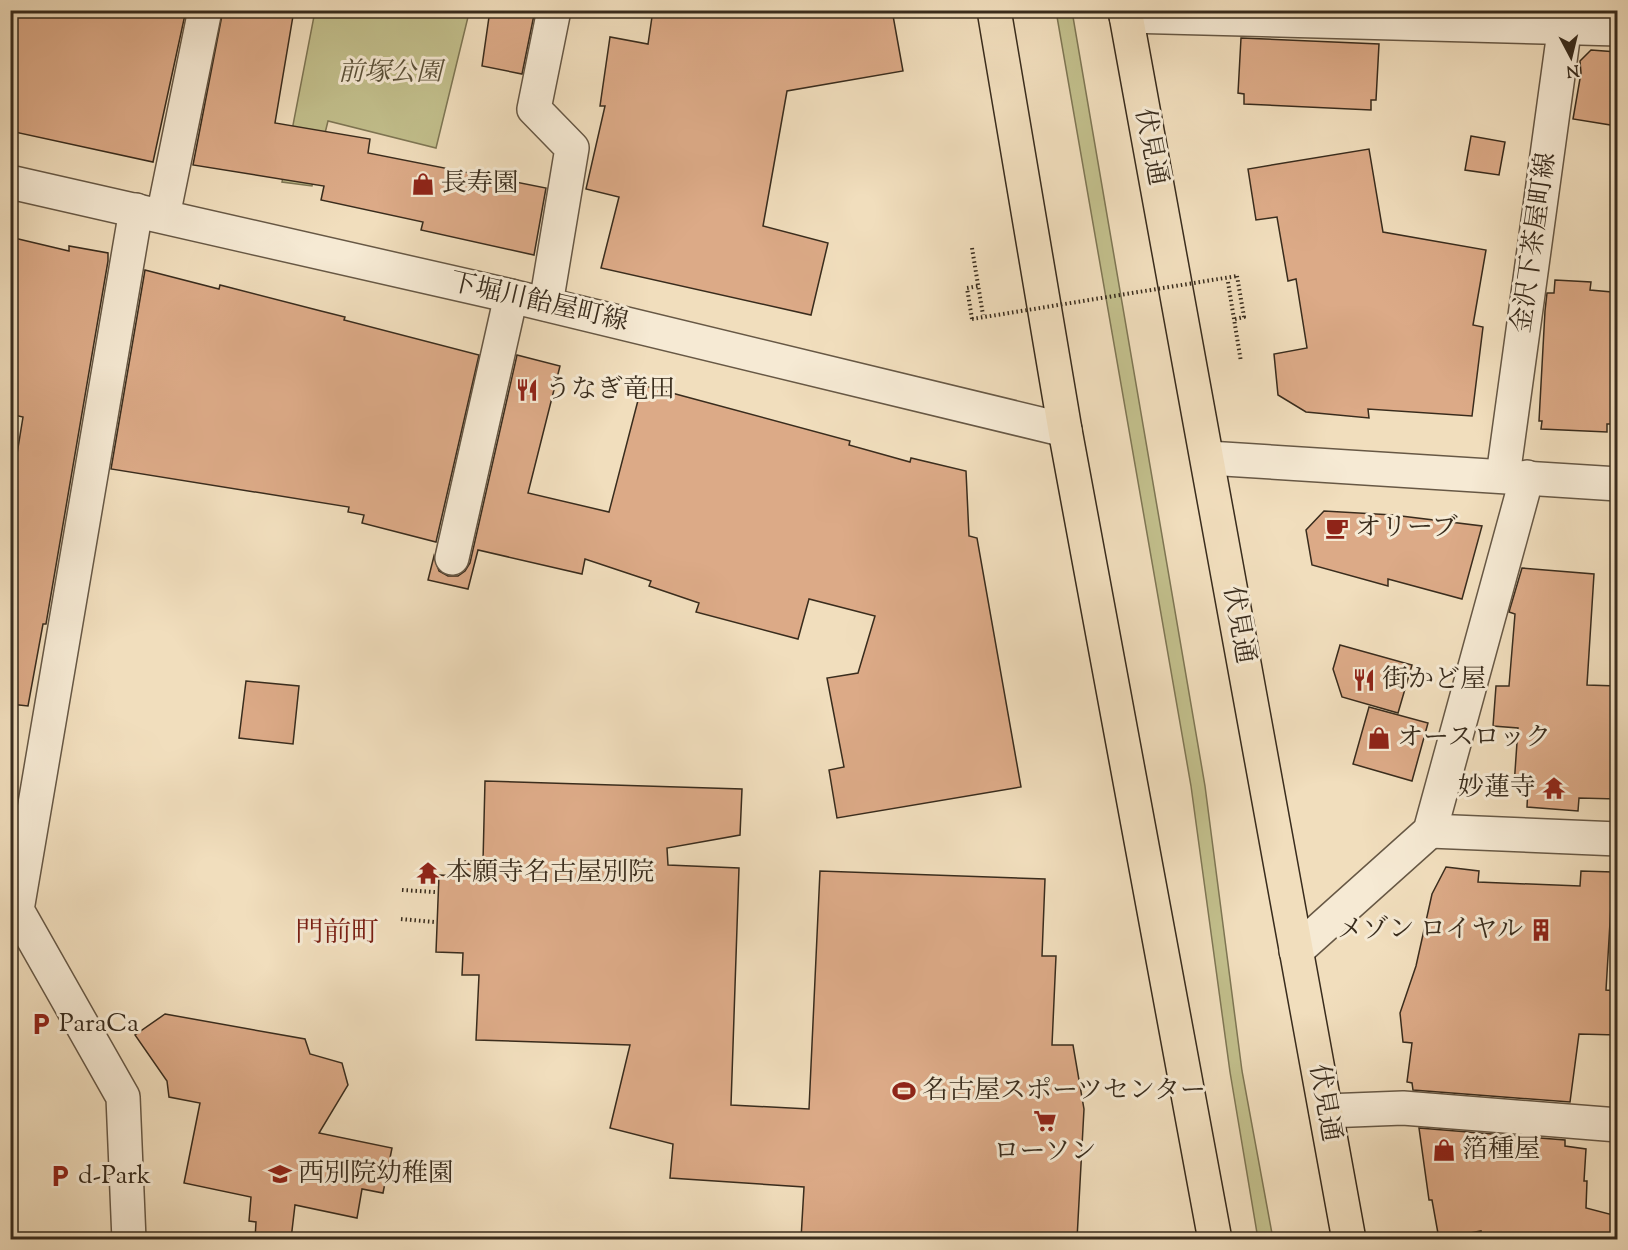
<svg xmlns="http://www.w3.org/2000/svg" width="1628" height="1250" font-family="'Sorts Mill Goudy','Noto Serif JP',serif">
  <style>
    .green { fill: #c2bf8c; stroke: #7e7654; stroke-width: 1.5 }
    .building { fill: #dcaa87; stroke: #392c1d; stroke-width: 1.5 }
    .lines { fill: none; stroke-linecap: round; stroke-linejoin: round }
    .minor-casing { stroke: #675845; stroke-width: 36 }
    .highway-casing { stroke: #392c1d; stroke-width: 36 }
    .path { stroke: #392c1d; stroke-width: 4; stroke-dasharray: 1.5 3; stroke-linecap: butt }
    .minor { stroke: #f6ead4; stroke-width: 33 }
    .highway { stroke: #f1debd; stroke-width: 33 }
    .path-bridge { stroke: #392c1d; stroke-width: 4; stroke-dasharray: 1.5 3; stroke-linecap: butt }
    .labels { text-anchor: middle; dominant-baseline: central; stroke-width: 6; stroke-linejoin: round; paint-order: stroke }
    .park-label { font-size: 26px; font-style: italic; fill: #5b5139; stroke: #f6ead4 }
    .street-label { font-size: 26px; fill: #392c1d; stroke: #f6ead4 }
    .poi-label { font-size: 26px; fill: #392c1d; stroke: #f6ead4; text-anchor: start }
    .quarter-label { font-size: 28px; fill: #7a1f14; stroke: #f6ead4 }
  </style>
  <rect width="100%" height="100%" fill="#f1debd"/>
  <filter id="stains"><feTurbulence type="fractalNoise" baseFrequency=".00333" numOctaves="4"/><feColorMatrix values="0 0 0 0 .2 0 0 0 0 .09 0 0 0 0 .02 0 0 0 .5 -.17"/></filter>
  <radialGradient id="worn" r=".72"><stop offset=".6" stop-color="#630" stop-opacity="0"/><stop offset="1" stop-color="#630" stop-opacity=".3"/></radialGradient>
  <!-- green -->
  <g class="green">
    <polygon points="315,11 442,11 468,17 436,148 328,121 312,186 282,182"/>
    <polygon points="1056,11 1072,11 1205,786 1242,1071 1273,1239 1258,1239 1230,1072 1191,786"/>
  </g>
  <!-- building -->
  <g class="building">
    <polygon points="10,10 186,10 153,162 10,131"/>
    <polygon points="223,10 294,10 275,123 370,139 368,153 546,188 534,255 421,230 423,222 321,200 324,186 193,165"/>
    <polygon points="490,10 535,10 522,74 482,66"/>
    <polygon points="653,10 892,10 903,71 787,91 763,226 828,243 811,315 601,268 619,197 586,189 605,106 600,106 610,37 648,44"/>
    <polygon points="1241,38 1379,44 1376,100 1371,100 1371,110 1244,104 1244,94 1238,93"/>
    <polygon points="1591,50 1617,52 1617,126 1573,119 1581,73 1580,61"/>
    <polygon points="1471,136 1505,142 1499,175 1465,170"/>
    <polygon points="1369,149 1383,232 1486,250 1473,325 1483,327 1472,416 1368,409 1369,418 1306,412 1278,395 1274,354 1307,348 1296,279 1288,281 1277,217 1256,220 1248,169"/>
    <polygon points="10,237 69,251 69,246 108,253 108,261 46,624 43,624 28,706 10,704 10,497 23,417 10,414"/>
    <polygon points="145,270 219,289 220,285 321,311 345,317 344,320 479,355 436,542 362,523 364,515 348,512 349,507 111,469"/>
    <polygon points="1555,280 1591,282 1590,290 1612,292 1612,297 1617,297 1612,424 1607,424 1607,432 1541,429 1542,421 1539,421 1545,311 1547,293 1554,293"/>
    <polygon points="517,355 560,366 528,493 609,512 642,385 850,441 849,445 910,462 911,458 966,471 969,536 977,538 1021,787 837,818 829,770 844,767 827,678 858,673 875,616 809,599 798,639 696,612 699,603 649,586 651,581 585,559 582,574 478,550 468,589 428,580 434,556 439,571 448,576 458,576 465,571 470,563"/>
    <polygon points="1324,511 1393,515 1482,526 1462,599 1388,579 1388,586 1312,565 1306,530"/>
    <polygon points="1522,568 1594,574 1587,685 1617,686 1617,799 1579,798 1578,811 1527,807 1528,787 1514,786 1518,728 1493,726 1496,686 1509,686 1515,614 1509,612"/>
    <polygon points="1340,645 1412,665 1398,713 1342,697 1333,669"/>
    <polygon points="246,681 299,686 293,744 239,738"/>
    <polygon points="1369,707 1428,723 1412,781 1353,764"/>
    <polygon points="485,781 742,789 740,835 667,848 668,865 739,868 731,1105 809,1109 820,871 1045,879 1042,956 1056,956 1052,1045 1073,1045 1084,1109 1077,1239 801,1239 804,1187 670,1178 673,1144 610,1128 630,1045 476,1040 479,975 462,975 463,953 436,952 439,875 465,876 465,861 483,861"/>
    <polygon points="1446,867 1479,871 1478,882 1580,886 1581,871 1613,872 1606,990 1617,991 1617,1035 1579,1034 1570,1102 1413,1090 1412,1083 1407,1082 1412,1043 1403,1042 1400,1013 1416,966 1432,894"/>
    <polygon points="165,1014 305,1039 310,1054 342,1063 348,1085 319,1133 392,1148 383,1193 362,1189 357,1218 295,1205 291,1239 255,1239 256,1222 249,1221 251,1197 184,1183 200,1103 169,1097 167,1081 135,1035"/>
    <polygon points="1419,1128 1565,1140 1565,1146 1586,1149 1584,1181 1587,1181 1586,1208 1617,1216 1617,1239 1482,1239 1481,1231 1439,1239 1432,1200 1429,1200"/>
  </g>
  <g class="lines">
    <!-- minor casing -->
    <g class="minor-casing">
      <g id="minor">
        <polyline points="1126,16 1618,29"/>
        <polyline points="10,182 511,296 1065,430"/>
        <polyline points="163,216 205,10"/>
        <polyline points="546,304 572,148 534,109 554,10"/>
        <polyline points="1208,458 1618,484"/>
        <polyline points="1503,476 1567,10"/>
        <polyline points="452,558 511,296"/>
        <polyline points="1430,831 1618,839"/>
        <polyline points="1296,951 1430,831 1527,477"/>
        <polyline points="1326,1111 1403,1108 1618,1125"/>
        <polyline points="129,1240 123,1097 17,910 136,210"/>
      </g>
    </g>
    <!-- highway casing -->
    <g class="highway-casing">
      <g id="highway">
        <polyline points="994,10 1065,430 1215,1240"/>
        <polyline points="1125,10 1349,1240"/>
      </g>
    </g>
    <!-- path -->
    <g class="path">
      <polyline points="972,248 983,315"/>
      <polyline points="1228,282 1241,362"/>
      <polyline points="972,319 967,288 978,286"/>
      <polyline points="1235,319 1244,317 1237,276"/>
      <polyline points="402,890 435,892"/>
      <polyline points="401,919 434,922"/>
    </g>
    <!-- minor -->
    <use href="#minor" class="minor"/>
    <!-- highway -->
    <use href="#highway" class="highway"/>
    <!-- path-bridge -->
    <polyline class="path-bridge" points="972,319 1237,276"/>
  </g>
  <!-- icons -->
  <defs>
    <g id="shop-bare" transform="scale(1.8)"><path d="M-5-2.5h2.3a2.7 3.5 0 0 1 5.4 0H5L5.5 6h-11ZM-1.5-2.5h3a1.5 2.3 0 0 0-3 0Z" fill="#8f2418" stroke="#f6ead4" stroke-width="2.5" paint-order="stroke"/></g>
    <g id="restaurant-bare" transform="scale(1.8)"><path d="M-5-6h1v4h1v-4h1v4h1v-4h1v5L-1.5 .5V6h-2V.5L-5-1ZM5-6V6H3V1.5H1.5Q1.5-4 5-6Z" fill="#8f2418" stroke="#f6ead4" stroke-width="2.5" paint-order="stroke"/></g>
    <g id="cafe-bare" transform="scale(1.8)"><path d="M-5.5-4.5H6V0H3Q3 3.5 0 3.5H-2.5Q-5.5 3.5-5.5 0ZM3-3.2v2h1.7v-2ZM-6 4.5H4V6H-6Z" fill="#8f2418" stroke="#f6ead4" stroke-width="2.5" paint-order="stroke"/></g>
    <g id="temple-bare" transform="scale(1.8)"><path d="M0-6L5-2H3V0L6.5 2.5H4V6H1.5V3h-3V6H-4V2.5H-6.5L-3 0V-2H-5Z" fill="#8f2418" stroke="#f6ead4" stroke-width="2.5" paint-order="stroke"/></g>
    <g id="building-bare" transform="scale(1.8)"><path d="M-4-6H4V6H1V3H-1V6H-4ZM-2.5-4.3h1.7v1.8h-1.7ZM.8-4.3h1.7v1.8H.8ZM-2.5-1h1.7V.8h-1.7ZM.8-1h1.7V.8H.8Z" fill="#8f2418" stroke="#f6ead4" stroke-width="2.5" paint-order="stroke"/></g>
    <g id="parking-bare" transform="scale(1.8)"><path d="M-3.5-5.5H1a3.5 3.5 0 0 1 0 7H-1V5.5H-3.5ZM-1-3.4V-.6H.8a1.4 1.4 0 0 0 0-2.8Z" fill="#8f2418" stroke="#f6ead4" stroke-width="2.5" paint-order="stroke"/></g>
    <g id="stadium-bare" transform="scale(1.8)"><path d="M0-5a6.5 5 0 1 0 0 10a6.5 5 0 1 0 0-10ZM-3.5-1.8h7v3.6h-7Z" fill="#8f2418" stroke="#f6ead4" stroke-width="2.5" paint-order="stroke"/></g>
    <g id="supermarket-bare" transform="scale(1.8)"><path d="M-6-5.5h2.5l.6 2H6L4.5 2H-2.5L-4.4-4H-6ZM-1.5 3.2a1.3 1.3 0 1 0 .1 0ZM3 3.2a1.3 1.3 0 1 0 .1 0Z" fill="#8f2418" stroke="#f6ead4" stroke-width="2.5" paint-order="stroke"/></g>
    <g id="school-bare" transform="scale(1.8)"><path d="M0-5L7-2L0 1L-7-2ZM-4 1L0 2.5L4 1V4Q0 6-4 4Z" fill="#8f2418" stroke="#f6ead4" stroke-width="2.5" paint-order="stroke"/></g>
  </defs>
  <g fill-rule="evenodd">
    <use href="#shop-bare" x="423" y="184"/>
    <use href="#restaurant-bare" x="527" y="390"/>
    <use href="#cafe-bare" x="1337" y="528"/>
    <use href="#restaurant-bare" x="1364" y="680"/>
    <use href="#shop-bare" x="1379" y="738"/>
    <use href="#temple-bare" x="1554" y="788"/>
    <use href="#temple-bare" x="428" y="873"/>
    <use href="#building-bare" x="1541" y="930"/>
    <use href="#parking-bare" x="41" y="1024"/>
    <use href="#stadium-bare" x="904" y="1091"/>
    <use href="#supermarket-bare" x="1045" y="1121"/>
    <use href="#shop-bare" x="1444" y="1150"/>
    <use href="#school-bare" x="280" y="1174"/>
    <use href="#parking-bare" x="60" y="1176"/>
  </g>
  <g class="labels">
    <!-- park labels -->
    <g class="park-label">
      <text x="390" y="73">前塚公園</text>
    </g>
    <!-- street labels -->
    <g class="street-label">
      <text transform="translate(1150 147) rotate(79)">伏見通</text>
      <text transform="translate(1535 243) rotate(-82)">金沢下茶屋町線</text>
      <text transform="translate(539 303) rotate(13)">下堀川飴屋町線</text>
      <text transform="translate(1238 625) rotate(80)">伏見通</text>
      <text transform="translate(1324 1103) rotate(80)">伏見通</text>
    </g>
    <!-- poi labels -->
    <g class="poi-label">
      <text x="441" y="184">長寿園</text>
      <text x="545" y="390">うなぎ竜田</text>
      <text x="1355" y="528">オリーブ</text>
      <text x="1382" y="680">街かど屋</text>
      <text x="1397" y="738">オースロック</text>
      <text x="1536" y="788" text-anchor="end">妙蓮寺</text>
      <text x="446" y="873">本願寺名古屋別院</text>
      <text x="1523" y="930" text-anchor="end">メゾン ロイヤル</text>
      <text x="59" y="1024">ParaCa</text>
      <text x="922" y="1091">名古屋スポーツセンター</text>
      <text x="1462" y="1150">箔種屋</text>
      <text x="1045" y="1152" text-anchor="middle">ローソン</text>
      <text x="298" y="1174">西別院幼稚園</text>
      <text x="78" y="1176">d-Park</text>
    </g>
    <!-- quarter labels -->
    <g class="quarter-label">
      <text x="337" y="934">門前町</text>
    </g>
  </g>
  <!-- margin -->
  <rect width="1628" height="1250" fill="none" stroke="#f1debd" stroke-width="36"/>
  <rect x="12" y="12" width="1604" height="1226" fill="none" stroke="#392c1d" stroke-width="3"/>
  <rect x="18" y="18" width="1592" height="1214" fill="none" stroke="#392c1d" stroke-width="1.5"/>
  <!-- north arrow -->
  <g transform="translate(1571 57) rotate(173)" stroke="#f6ead4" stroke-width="4.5" paint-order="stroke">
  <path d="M0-4.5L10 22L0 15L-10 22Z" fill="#392c1d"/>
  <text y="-9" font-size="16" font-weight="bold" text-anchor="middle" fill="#392c1d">N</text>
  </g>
  <rect width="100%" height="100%" filter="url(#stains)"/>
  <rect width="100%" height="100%" fill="url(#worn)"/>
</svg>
